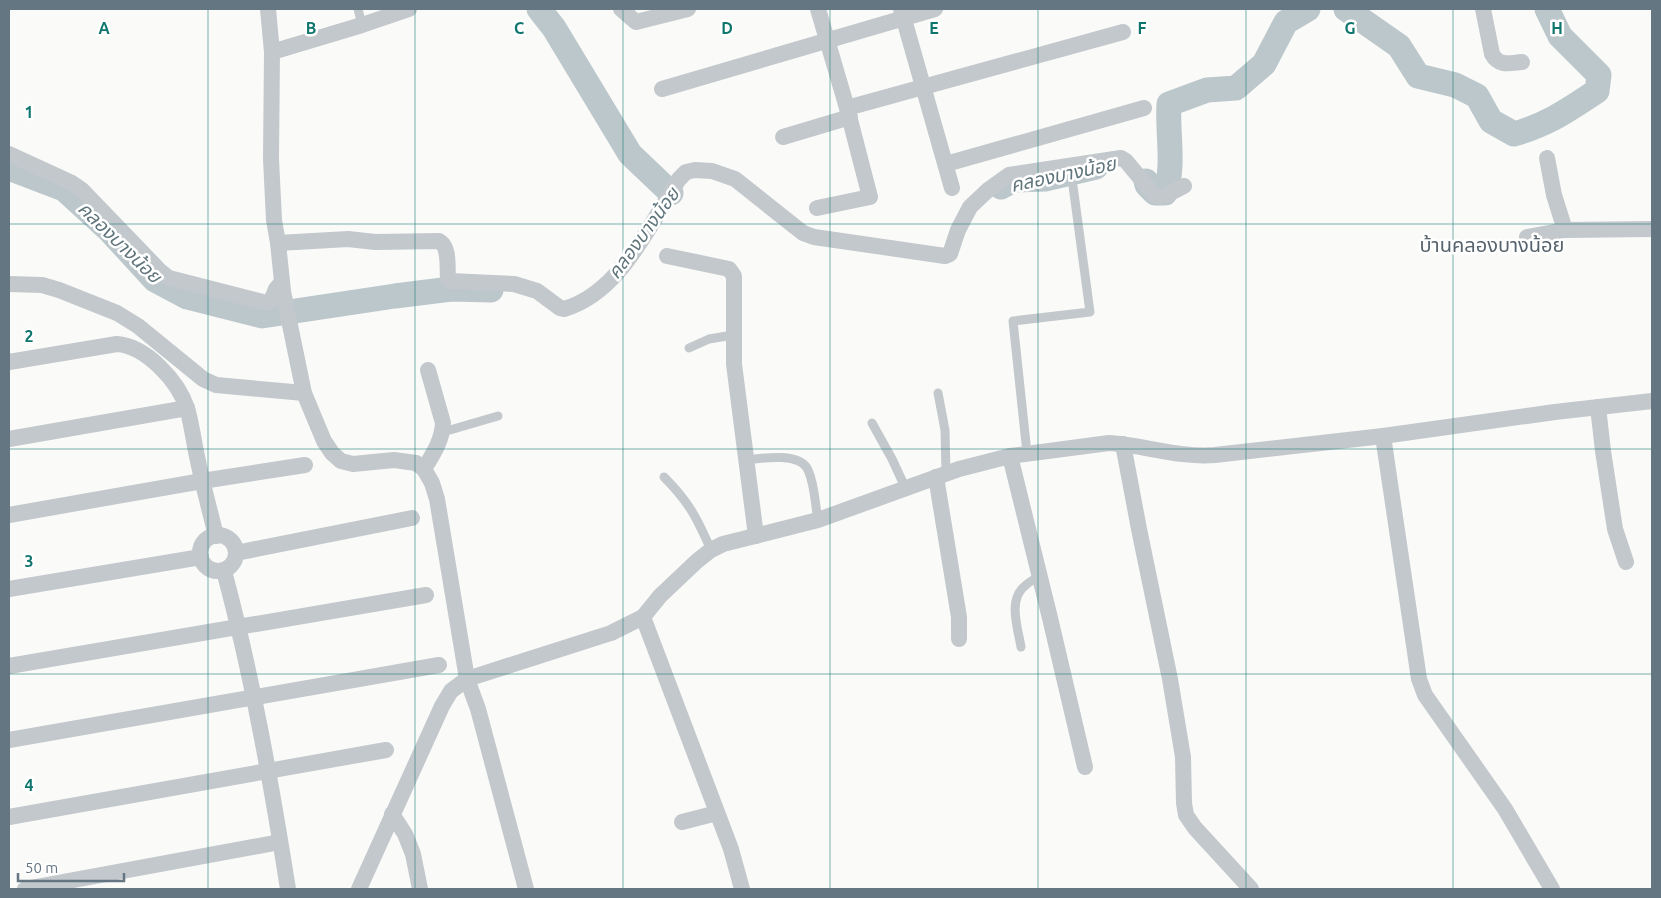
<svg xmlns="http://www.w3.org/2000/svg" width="1661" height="898" font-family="Ubuntu,'Noto Sans Thai',sans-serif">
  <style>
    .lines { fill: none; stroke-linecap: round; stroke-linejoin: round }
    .river { stroke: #bbc7cb; stroke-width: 25 }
    .lane { stroke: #c3c8cc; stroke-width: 9 }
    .street { stroke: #c3c8cc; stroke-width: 16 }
    .grid { fill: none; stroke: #0f766e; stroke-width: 1; stroke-opacity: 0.55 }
    .labels { text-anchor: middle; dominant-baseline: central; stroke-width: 5; stroke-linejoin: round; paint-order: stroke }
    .water-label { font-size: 19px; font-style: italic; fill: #60757c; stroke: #fff }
    .quarter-label { font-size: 20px; fill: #57646e; stroke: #fff }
    .grid-label { font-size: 16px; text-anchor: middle; font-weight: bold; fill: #0f766e; stroke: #fff; stroke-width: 5; stroke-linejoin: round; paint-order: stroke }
  </style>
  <rect width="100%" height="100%" fill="#fafaf8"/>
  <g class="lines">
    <!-- river -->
    <g class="river">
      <polyline points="539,9 554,28 630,154 671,193"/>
      <path d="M1346,9L1399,46L1418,76L1455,85L1477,96L1491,121L1514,134C1549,124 1568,110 1597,91L1599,75L1560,36L1547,9"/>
      <polyline points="9,168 64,189 109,230 155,280 187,297 262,316 395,296 451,289 491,290"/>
      <path d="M1146,181L1147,185L1155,193H1165C1175,167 1167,132 1169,104L1207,90L1236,88L1264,64L1286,22L1308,9"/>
      <polyline points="1001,187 1014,180 1045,179 1096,167"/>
    </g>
    <!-- lane -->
    <g class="lane">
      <polyline points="358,9 362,25"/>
      <polyline points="689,348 709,339 733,335"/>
      <polyline points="938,393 945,430 946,473"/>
      <polyline points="872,423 892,459 905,487"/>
      <polyline points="443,432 498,416"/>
      <polyline points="1027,453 1013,321 1090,312 1073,186"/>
      <path d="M746,460C762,458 800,452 808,470C815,485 815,505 818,520"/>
      <path d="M664,477C689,502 697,518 711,550"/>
      <path d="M1021,647C1018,628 1007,599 1026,585C1030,581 1035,579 1040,576"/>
    </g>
    <!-- street -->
    <g class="street">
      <polyline points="268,9 272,52 271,159 274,220 278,243 283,291 304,393 324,441 332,453 341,461 353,464 394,460 416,463 424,469 432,483 437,499 467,679 478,709 526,889"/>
      <polyline points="621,9 636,22 688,9"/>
      <polyline points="901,9 952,188"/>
      <path d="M1483,9L1492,54C1499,67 1510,63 1522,62"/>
      <polyline points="272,52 362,25 409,9"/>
      <polyline points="662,89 935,9"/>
      <polyline points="847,108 1123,32"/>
      <polyline points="783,137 850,117"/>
      <polyline points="9,154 72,183 82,190 160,271 169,278 267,303 271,301 276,289 282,282"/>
      <polyline points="1547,158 1554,195 1565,230"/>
      <polyline points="946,164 1144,108"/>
      <polyline points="817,208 870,197 847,108 818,9"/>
      <polyline points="1527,237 1565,230 1652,229"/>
      <path d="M278,243L348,239L375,242L439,241C450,246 447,268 448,279L450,281L514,284L537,291L560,308L564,309C620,293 650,224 679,179L686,172L695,170L712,171L735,179L803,233L814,237L945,256L950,254L958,230L970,207L988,190L1009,175L1121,158L1126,161L1155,196L1163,197L1184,186"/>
      <polyline points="667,256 729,269 734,276 734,364 756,536"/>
      <polyline points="9,284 42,285 59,290 117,313 138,326 203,379 216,385 304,393"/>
      <path d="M9,362L117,344C146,346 178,381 187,408C192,425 194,444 198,461C203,486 210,511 216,536"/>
      <polyline points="1598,407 1603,451 1615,529 1626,562"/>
      <polyline points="1383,436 1419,679 1425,695 1505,809 1552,889"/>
      <polyline points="9,439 187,408"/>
      <polyline points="1123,444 1139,529 1170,679 1183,757 1184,803 1186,815 1195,828 1251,889"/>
      <polyline points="1010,456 1050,618 1085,767"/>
      <path d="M424,469C433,454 442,441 443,423L428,370"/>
      <polyline points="936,477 959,617 959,639"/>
      <polyline points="9,515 202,481 305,465"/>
      <circle cx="218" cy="553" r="18"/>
      <polyline points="236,553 412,518"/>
      <path d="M224,571C252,675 271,782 288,889"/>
      <polyline points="9,589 201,557"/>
      <polyline points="643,617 731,849 742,889"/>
      <polyline points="9,666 426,595"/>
      <polyline points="9,740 439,665"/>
      <polyline points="392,814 405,834 413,854 420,889"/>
      <polyline points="9,817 386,750"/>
      <polyline points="682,822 717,813"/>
      <polyline points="25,889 280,842"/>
      <path d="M359,889L442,706L451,691L467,679L611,633L643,617L660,596L697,561L711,550L723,544L818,520L959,469L1010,456L1109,443C1144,445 1179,458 1215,455L1383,436L1555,412L1652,401"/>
    </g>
  </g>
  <!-- grid -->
  <path class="grid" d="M208,9V889M415,9V889M623,9V889M830,9V889M1038,9V889M1246,9V889M1453,9V889M9,224H1652M9,449H1652M9,674H1652"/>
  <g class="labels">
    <!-- water labels -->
    <g class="water-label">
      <text transform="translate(1063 174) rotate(-12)">คลองบางน้อย</text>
      <text transform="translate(643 233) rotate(-54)">คลองบางน้อย</text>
      <text transform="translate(120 242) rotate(44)">คลองบางน้อย</text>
    </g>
    <!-- quarter labels -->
    <g class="quarter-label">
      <text x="1492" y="244">บ้านคลองบางน้อย</text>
    </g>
  </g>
  <g class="grid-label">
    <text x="104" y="34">A</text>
    <text x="311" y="34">B</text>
    <text x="519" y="34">C</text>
    <text x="727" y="34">D</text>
    <text x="934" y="34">E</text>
    <text x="1142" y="34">F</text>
    <text x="1350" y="34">G</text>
    <text x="1557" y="34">H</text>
    <text x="29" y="118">1</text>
    <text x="29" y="342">2</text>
    <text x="29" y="567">3</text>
    <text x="29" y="791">4</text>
  </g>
  <!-- border -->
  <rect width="1661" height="898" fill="none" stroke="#657683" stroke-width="20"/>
  <!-- scale -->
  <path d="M18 873v8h106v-8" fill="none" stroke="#657683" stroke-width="2.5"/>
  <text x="25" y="873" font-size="15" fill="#657683" stroke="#ffffff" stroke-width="4" paint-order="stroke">50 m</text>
</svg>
